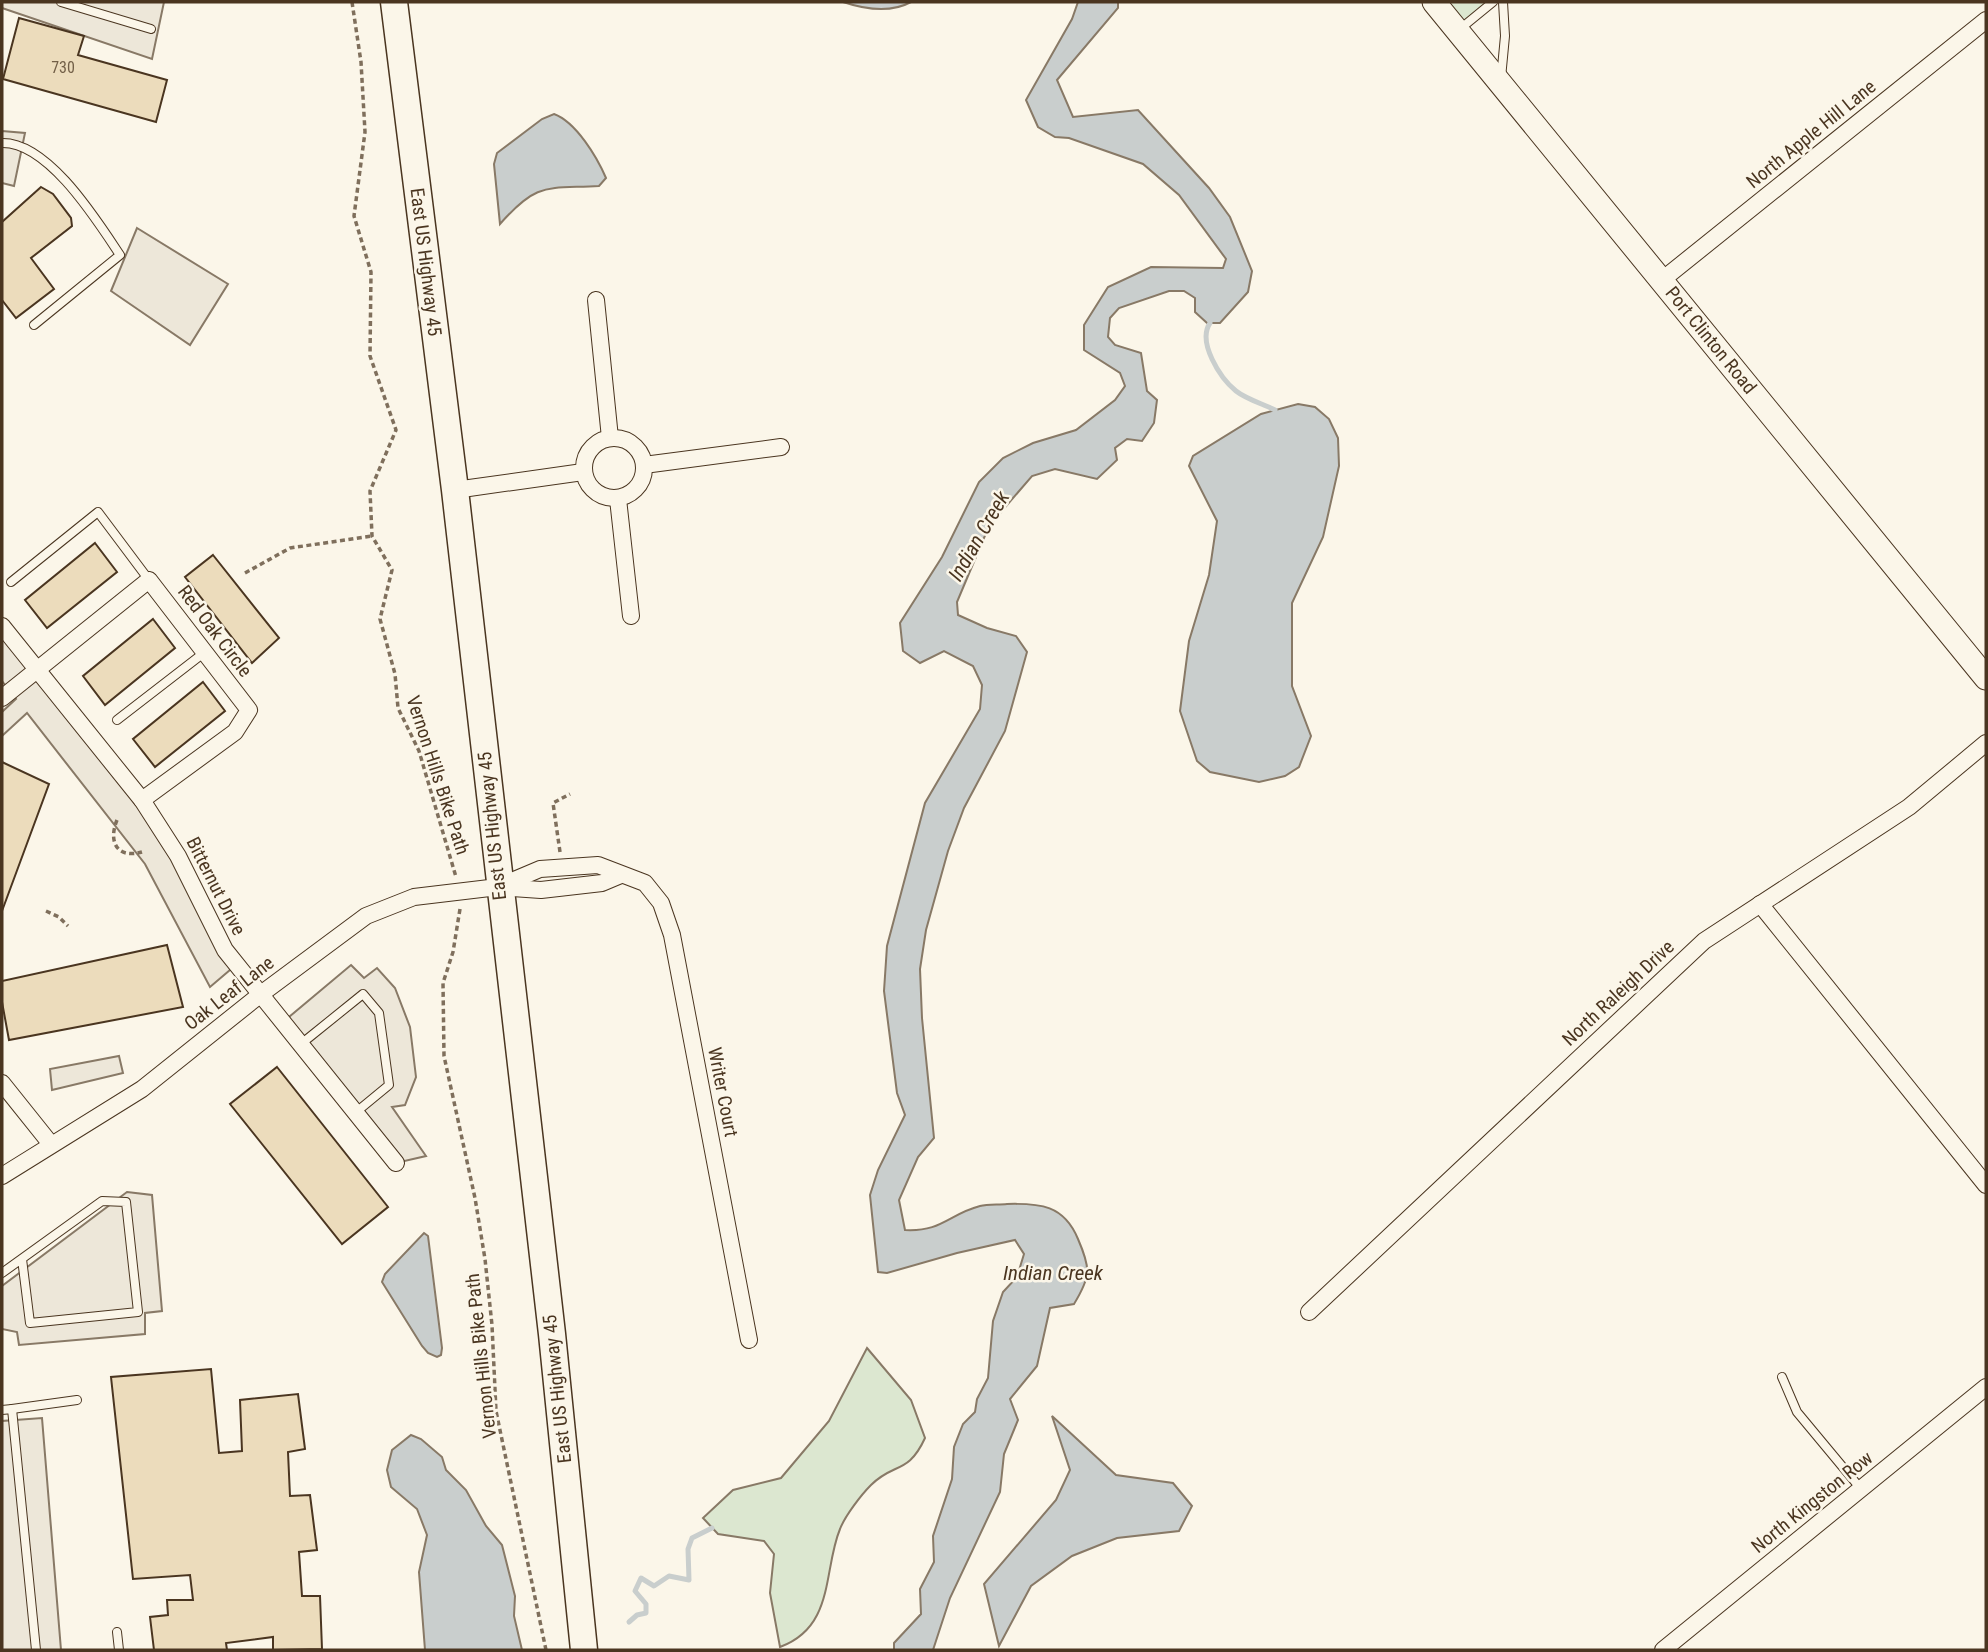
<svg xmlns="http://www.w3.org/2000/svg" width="1988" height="1652" font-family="'Roboto Condensed',sans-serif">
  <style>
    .green { fill: #dce7d0; stroke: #887966; stroke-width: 2 }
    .parking { fill: #ede7d9; stroke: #887966; stroke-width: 2 }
    .water { fill: #c9cecd; stroke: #887966; stroke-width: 2 }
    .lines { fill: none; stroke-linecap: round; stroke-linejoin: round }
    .stream { stroke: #c9cecd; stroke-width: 5 }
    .building { fill: #ecdcbc; stroke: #4a3520; stroke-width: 2 }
    .lane-casing { stroke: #4a3520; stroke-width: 10 }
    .street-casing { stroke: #4a3520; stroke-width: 18 }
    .secondary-casing { stroke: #4a3520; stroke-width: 25 }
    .primary-casing { stroke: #4a3520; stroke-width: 29 }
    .path { stroke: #7f6f5c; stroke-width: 3.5; stroke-dasharray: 5 3.5; stroke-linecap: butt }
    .lane { stroke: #fbf6e9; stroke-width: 8 }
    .street { stroke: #fbf6e9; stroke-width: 16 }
    .secondary { stroke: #fbf6e9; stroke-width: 23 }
    .primary { stroke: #fbf6e9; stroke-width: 26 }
    .labels { text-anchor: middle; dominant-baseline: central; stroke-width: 5; stroke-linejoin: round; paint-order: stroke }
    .number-label { font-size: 16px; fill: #725f47 }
    .street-label { font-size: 19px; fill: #4a3520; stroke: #fbf6e9 }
    .water-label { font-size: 21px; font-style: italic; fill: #4a3520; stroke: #fbf6e9 }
  </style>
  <rect width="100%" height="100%" fill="#fbf6e9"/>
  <!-- green -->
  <g class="green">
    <polygon points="1437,2 1493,2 1458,31"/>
    <path d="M867,1348L911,1400L925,1438C908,1475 894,1462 871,1485C861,1495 845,1516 840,1529C823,1570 835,1627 780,1647L770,1593L774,1554L764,1541L718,1534L703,1518L733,1490L781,1478L829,1421Z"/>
  </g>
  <!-- parking -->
  <g class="parking">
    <polygon points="2,2 164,2 152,59 2,8"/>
    <polygon points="2,131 25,133 14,186 2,183"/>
    <polygon points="137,228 228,284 190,345 111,291"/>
    <polygon points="2,626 130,784 237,964 210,987 145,864 27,713 2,736 2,712 16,699 2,681"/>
    <polygon points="351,965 364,978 377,968 395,988 410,1027 416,1077 405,1105 392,1107 426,1156 396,1163 283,1022"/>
    <polygon points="119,1056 123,1073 52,1090 50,1069"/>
    <polygon points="127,1192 152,1195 162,1311 145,1313 145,1334 19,1345 17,1332 2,1329 2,1286"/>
    <polygon points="42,1418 61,1650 2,1650 2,1421"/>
  </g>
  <!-- water -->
  <g class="water">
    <path d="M843,2H911C891,13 864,9 843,2Z"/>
    <path d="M1078,2H1118V8L1057,80L1073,117L1138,110L1209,188L1230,217L1252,271L1248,292L1220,323H1207L1195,312V298L1184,291H1169L1119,308L1110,318L1108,337L1115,345L1141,353L1147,391L1157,400L1154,423L1142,441L1127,439L1115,448L1117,460L1097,479L1055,469L1032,476L989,526L957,602L958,615L987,628L1016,636L1027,652L1005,731L964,808L948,851L926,930L920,969L922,1018L934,1138L918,1157L899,1200L905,1230C942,1232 949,1214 980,1206C988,1204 999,1205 1007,1204C1040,1203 1064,1205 1078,1239C1091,1269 1091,1276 1074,1304L1050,1308L1037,1366L1010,1399L1018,1420L1004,1454L1000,1492L950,1598L933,1650H894V1643L921,1614L920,1589L934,1562L933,1536L952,1479L954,1447L963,1424L975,1412L977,1399L988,1378L993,1321L1003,1292L1017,1277L1024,1254L1015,1240L957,1253L887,1273L878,1272L870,1195L878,1170L905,1115L897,1093L884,991L887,946L925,803L980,709L982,685L973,666L944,651L920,663L903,651L900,623L942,557L979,482L1003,458L1033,443L1076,430L1115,400L1125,386L1120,373L1084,350V325L1108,287L1151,267L1223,268L1226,259L1179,195L1143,164L1069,138L1055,137L1038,127L1026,100L1072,19Z"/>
    <path d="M554,114C576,122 597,157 606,178L599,186C547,189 538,181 500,224L494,164L497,153L542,119Z"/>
    <polygon points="1298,404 1315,407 1329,419 1338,438 1339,466 1323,537 1292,603 1292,686 1311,736 1299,767 1285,776 1259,782 1210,772 1197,761 1180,711 1189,641 1209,575 1217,521 1189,466 1193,456 1261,414"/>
    <polygon points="424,1233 428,1236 442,1348 441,1355 437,1357 428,1353 422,1346 382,1282 385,1274"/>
    <polygon points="1052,1416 1116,1475 1173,1483 1192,1506 1179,1531 1117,1538 1072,1556 1031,1586 999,1646 984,1584 1056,1500 1070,1470"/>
    <polygon points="411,1435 421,1439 442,1457 446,1470 466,1490 486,1526 502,1545 515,1596 514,1616 522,1650 425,1650 419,1572 427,1535 417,1509 391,1487 387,1470 392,1450"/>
  </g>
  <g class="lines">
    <!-- stream -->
    <g class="stream">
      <path d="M1210,323C1197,342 1220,378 1236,391C1246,399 1263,404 1275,410"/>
      <polyline points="629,1622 637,1615 646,1613 646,1604 635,1591 641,1578 654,1586 669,1576 689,1580 688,1549 692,1538 712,1528"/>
    </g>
  </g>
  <!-- building -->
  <g class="building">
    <polygon points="19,18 84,36 78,55 167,80 156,122 3,79"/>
    <polygon points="41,187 53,194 71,218 72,226 31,258 54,289 16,318 2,300 2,222"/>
    <polygon points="95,543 117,572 47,628 25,600"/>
    <polygon points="213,555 279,638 252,663 185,577"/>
    <polygon points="153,619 175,648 105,705 83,676"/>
    <polygon points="203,682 225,711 155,767 133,739"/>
    <polygon points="2,762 49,784 2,911"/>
    <polygon points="167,945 183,1007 9,1040 2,1002 2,981"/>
    <polygon points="277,1067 388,1207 342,1244 230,1104"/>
    <polygon points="211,1369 219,1453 242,1451 240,1400 298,1394 305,1449 288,1452 290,1496 310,1495 317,1550 299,1552 302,1596 320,1596 322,1649 273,1650 273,1637 226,1643 227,1650 154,1650 150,1617 168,1615 167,1600 193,1600 190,1575 133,1579 111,1377"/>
  </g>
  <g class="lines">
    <!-- lane casing -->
    <g class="lane-casing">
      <g id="lane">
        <polyline points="61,2 151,29"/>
        <polyline points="1460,29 1493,2"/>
        <polyline points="1501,78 1505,36 1503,2"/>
        <path d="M2,143C48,142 96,219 120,255L34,325"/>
        <polyline points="11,582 98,512 149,580"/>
        <polyline points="117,720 205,652"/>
        <polyline points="301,1044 363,994 379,1013 389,1085 355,1113"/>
        <polyline points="2,1273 102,1201 126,1202 138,1312 30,1323 22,1259"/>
        <polyline points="1782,1377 1797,1412 1861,1489"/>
        <polyline points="12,1409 77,1400"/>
        <polyline points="2,1410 12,1409 36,1650"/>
        <polyline points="117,1632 119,1650"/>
      </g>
    </g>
    <!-- street casing -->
    <g class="street-casing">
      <g id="street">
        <polyline points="1662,280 1986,20"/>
        <polyline points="596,300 610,438"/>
        <circle cx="614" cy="468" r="30"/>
        <polyline points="644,465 781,447"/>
        <polyline points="455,490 583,472"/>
        <polyline points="618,499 631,616"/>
        <polyline points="2,626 142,800 178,856 225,950 396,1163"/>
        <polyline points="2,698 149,580 249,710 235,732 142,800"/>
        <polyline points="500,886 540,869 598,865 645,883 661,903 672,935 749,1340"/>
        <polyline points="1760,904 1986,1185"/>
        <polyline points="2,1083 50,1143"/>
        <polyline points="2,1176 142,1089 261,994 366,916 414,897 498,887 541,890 602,883 621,875"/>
        <polyline points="1309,1312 1704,941 1909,807 1986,743"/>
        <polyline points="1663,1650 1986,1387"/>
      </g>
    </g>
    <!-- secondary casing -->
    <g class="secondary-casing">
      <polyline id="secondary" points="1434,2 1986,678"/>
    </g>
    <!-- primary casing -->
    <g class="primary-casing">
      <polyline id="primary" points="394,2 455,490 552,1334 584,1650"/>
    </g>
    <!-- path -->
    <g class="path">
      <polyline points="352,2 361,62 365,132 354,216 371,272 370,356 396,430 370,491 372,536 392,570 380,619 395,674 398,708 419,751 456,877"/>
      <polyline points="245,573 290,548 372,536"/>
      <path d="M117,820C108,842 117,859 142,852"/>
      <polyline points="560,852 553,803 570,794"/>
      <polyline points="460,909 453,952 443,983 444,1056 475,1198 485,1259 492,1325 496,1411 546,1650"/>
      <polyline points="46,911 59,917 68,926"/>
    </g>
    <!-- lane -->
    <use href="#lane" class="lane"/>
    <!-- street -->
    <use href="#street" class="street"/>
    <!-- secondary -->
    <use href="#secondary" class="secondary"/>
    <!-- primary -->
    <use href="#primary" class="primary"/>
  </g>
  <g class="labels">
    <!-- number labels -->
    <g class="number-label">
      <text x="63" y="67">730</text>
    </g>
    <!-- street labels -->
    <g class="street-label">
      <text transform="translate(1811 134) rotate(-39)">North Apple Hill Lane</text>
      <text transform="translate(426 262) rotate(83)">East US Highway 45</text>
      <text transform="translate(1711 340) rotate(51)">Port Clinton Road</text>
      <text transform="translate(215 631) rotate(53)">Red Oak Circle</text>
      <text transform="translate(438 775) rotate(72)">Vernon Hills Bike Path</text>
      <text transform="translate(492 826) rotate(-96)">East US Highway 45</text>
      <text transform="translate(216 886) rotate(63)">Bitternut Drive</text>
      <text transform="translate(229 993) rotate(-38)">Oak Leaf Lane</text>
      <text transform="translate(1618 993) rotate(-43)">North Raleigh Drive</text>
      <text transform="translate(723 1092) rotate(79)">Writer Court</text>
      <text transform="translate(481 1356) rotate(-96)">Vernon Hills Bike Path</text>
      <text transform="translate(557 1389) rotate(-96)">East US Highway 45</text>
      <text transform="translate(1812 1502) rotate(-39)">North Kingston Row</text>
    </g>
    <!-- water labels -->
    <g class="water-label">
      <text transform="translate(979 536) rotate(-60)">Indian Creek</text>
      <text x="1053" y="1273">Indian Creek</text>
    </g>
  </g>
  <!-- border -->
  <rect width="1988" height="1652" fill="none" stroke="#4a3520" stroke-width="7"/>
</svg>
